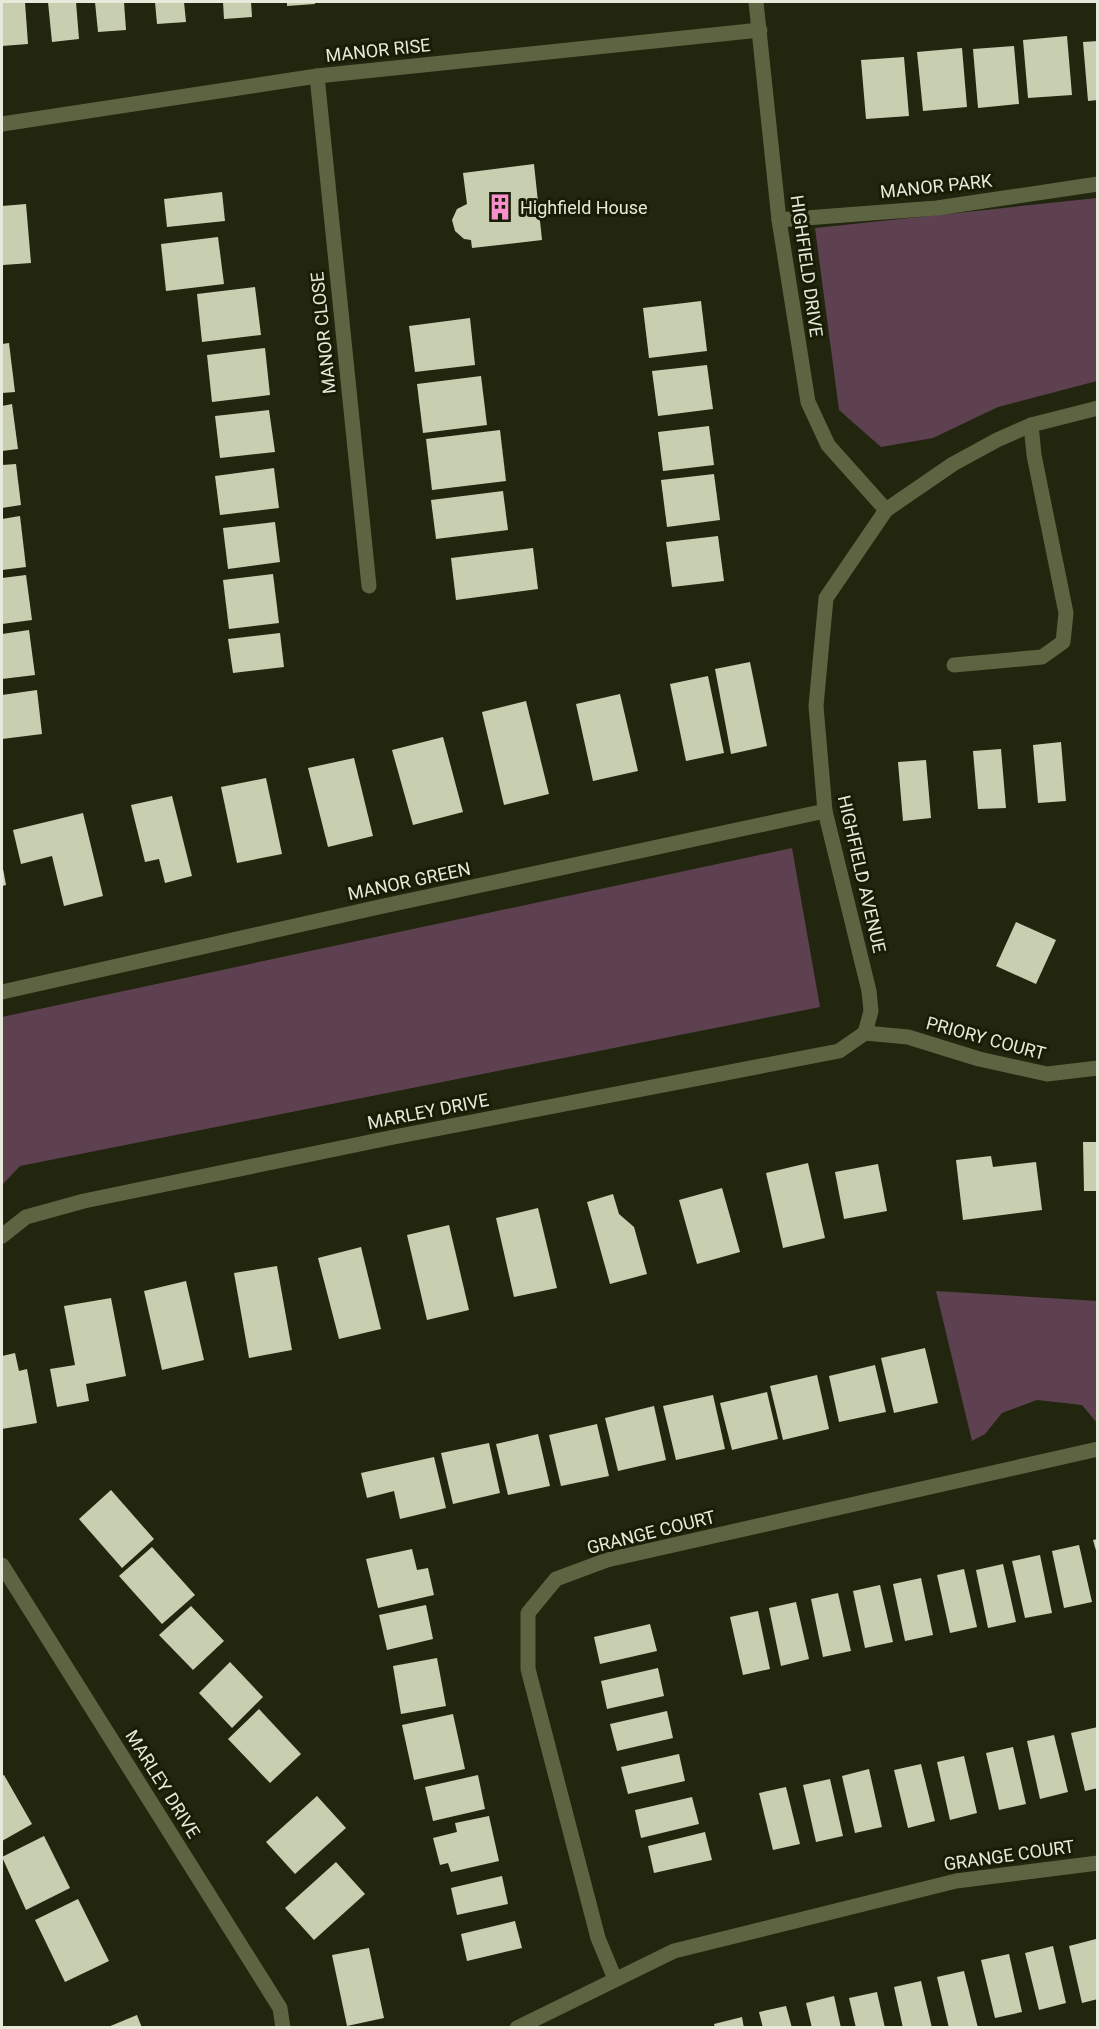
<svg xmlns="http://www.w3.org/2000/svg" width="1099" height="2029" font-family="Roboto,sans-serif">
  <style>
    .grass { fill: #5d4151 }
    .building { fill: #c8cfb1 }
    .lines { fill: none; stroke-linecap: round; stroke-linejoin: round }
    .minor { stroke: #5e6442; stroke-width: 15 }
    .labels { text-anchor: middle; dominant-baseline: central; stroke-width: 6; stroke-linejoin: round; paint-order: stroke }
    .street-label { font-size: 18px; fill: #e7eadb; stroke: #191d05 }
    .poi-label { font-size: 18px; fill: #e7eadb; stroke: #191d05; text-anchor: start }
  </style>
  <rect width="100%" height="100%" fill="#22260e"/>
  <!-- grass -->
  <g class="grass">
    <polygon points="1097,198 1097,381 998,407 933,438 881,447 839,410 815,228"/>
    <polygon points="792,848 820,1007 20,1166 2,1185 2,1017"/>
    <polygon points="936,1291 1097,1301 1097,1423 1082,1405 1037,1400 1002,1413 985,1434 972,1441"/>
  </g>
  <!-- building -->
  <g class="building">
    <polygon points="2,2 25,2 28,44 2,46"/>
    <polygon points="48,2 76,2 79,39 52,42"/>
    <polygon points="95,2 124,2 126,30 98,32"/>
    <polygon points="155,2 184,2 186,22 157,24"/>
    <polygon points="223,2 251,2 252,17 224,19"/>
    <polygon points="287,2 315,2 315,4 287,6"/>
    <polygon points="1067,36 1072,95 1028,98 1023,40"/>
    <polygon points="1098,41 1098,100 1088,101 1083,42"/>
    <polygon points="1014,46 1019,104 978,108 973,49"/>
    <polygon points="962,48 967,107 923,111 917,52"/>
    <polygon points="904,57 909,116 866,119 861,60"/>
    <polygon points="534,164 542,240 472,248 471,240 464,239 455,231 452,220 457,209 467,204 463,173"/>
    <polygon points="222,192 225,221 167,227 164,199"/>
    <polygon points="26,204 31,263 3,265 2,206"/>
    <polygon points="218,237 224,284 166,291 161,244"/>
    <polygon points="255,287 261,335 202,342 197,294"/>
    <polygon points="701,301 707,351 649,358 643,308"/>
    <polygon points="470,318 475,365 415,372 409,326"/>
    <polygon points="9,343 15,392 2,393 2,344"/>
    <polygon points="265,348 270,395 212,402 207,355"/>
    <polygon points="707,365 713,409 658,416 652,371"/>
    <polygon points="481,376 487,425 423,433 417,384"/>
    <polygon points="12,404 18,449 2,451 2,406"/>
    <polygon points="269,410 275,452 220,458 215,416"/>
    <polygon points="709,426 714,465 663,471 658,432"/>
    <polygon points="500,430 506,481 432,490 426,439"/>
    <polygon points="16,464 21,505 2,508 2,465"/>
    <polygon points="274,468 279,508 220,515 215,476"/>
    <polygon points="714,474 720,520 667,527 661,480"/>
    <polygon points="503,491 508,530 436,539 431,500"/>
    <polygon points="20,516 26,567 2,570 2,519"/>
    <polygon points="275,522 280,562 228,569 223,528"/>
    <polygon points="718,536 724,581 672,587 666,542"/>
    <polygon points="533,548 538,589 456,600 451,558"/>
    <polygon points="273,574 279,623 229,629 223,580"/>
    <polygon points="26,575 32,620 2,624 2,578"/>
    <polygon points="29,630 35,675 2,679 2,634"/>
    <polygon points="280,633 284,667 233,673 228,639"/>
    <polygon points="750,662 767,746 731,754 715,669"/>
    <polygon points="708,676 724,753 686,761 670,684"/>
    <polygon points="37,690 42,734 2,739 2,695"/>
    <polygon points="620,694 638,771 593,781 576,704"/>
    <polygon points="526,701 549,794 504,805 482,712"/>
    <polygon points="443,737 463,812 413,825 392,750"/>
    <polygon points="1061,742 1066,801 1038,803 1033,745"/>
    <polygon points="1001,749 1006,808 978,809 973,751"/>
    <polygon points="354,758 373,836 328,847 308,768"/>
    <polygon points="926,760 931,818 903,821 898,762"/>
    <polygon points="266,778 282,854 237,863 221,787"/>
    <polygon points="172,796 192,876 165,883 159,859 145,862 131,805"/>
    <polygon points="83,813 103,896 64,906 52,856 21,864 13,830"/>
    <polygon points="2,863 6,885 2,886"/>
    <polygon points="1016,922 1056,940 1036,984 996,966"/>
    <polygon points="1083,1142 1098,1142 1098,1191 1084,1191"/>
    <polygon points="991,1156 993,1167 1036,1162 1042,1210 963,1220 956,1160"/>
    <polygon points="808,1163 825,1238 783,1248 766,1173"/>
    <polygon points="878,1164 887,1211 844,1219 835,1172"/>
    <polygon points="722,1188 740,1252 697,1264 679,1200"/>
    <polygon points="613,1194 619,1214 634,1227 647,1274 610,1284 587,1202"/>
    <polygon points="538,1208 557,1288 514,1297 496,1218"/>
    <polygon points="449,1225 469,1310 427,1320 407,1235"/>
    <polygon points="361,1247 381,1329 339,1339 318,1258"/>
    <polygon points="277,1266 292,1350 249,1358 234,1273"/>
    <polygon points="186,1281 204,1360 162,1370 144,1291"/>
    <polygon points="111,1298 126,1376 86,1384 89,1401 57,1407 50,1369 75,1365 64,1306"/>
    <polygon points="925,1348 938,1403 894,1413 881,1358"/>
    <polygon points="15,1353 19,1371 27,1369 37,1423 2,1429 2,1356"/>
    <polygon points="875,1365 886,1412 839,1422 829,1376"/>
    <polygon points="817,1375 829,1429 783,1440 770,1386"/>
    <polygon points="767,1392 778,1439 732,1450 720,1403"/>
    <polygon points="713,1395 725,1449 676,1460 663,1406"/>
    <polygon points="654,1406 666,1460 618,1471 605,1418"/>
    <polygon points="597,1424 609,1476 561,1486 549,1435"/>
    <polygon points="538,1434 550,1486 508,1495 496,1444"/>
    <polygon points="489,1443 500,1493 453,1504 441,1453"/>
    <polygon points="434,1457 446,1508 400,1519 394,1491 367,1498 361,1473"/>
    <polygon points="111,1490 154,1539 122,1568 79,1519"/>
    <polygon points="1098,1539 1098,1554 1097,1554 1093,1540"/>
    <polygon points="1079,1545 1092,1602 1064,1608 1052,1551"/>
    <polygon points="152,1547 195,1595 162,1624 119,1576"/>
    <polygon points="412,1549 417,1570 428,1568 434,1595 378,1608 366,1559"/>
    <polygon points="1040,1555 1052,1613 1025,1618 1012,1561"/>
    <polygon points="1003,1564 1016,1622 988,1628 976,1570"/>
    <polygon points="964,1569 977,1627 950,1633 937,1575"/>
    <polygon points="921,1578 933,1635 905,1641 893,1584"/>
    <polygon points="880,1585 893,1642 865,1648 853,1591"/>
    <polygon points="838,1593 851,1651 823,1657 811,1599"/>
    <polygon points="796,1602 809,1659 781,1666 769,1608"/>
    <polygon points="426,1605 433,1639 387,1650 379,1615"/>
    <polygon points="191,1606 224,1641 193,1670 159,1635"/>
    <polygon points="758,1611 770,1669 743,1675 730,1617"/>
    <polygon points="650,1624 657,1651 600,1664 594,1637"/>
    <polygon points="437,1658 446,1706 401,1714 393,1666"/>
    <polygon points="230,1662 263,1697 232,1728 199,1693"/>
    <polygon points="658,1668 664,1696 607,1709 601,1681"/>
    <polygon points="259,1709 301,1754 270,1783 228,1739"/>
    <polygon points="667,1711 673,1738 617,1751 610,1724"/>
    <polygon points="453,1714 465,1769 414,1780 402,1725"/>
    <polygon points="1098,1727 1098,1788 1085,1791 1071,1733"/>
    <polygon points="1054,1735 1068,1792 1040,1799 1027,1741"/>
    <polygon points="1013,1747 1026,1804 999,1810 986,1753"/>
    <polygon points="679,1754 685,1781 628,1794 621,1767"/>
    <polygon points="964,1756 977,1813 950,1820 937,1762"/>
    <polygon points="921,1764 935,1821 908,1828 894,1770"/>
    <polygon points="869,1769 882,1827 855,1833 842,1776"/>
    <polygon points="4,1775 32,1824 2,1841 2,1776"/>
    <polygon points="478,1775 485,1809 433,1821 425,1787"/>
    <polygon points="830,1779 843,1836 816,1842 803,1785"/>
    <polygon points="786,1787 800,1844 773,1850 759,1793"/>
    <polygon points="317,1796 346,1828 295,1874 266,1842"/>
    <polygon points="692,1797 699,1824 641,1838 635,1810"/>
    <polygon points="489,1816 499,1861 451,1872 448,1863 440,1865 433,1838 457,1832 455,1823"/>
    <polygon points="705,1832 712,1860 654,1873 648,1846"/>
    <polygon points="44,1836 70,1888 26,1910 2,1857"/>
    <polygon points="336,1862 365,1894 314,1940 285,1908"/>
    <polygon points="502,1876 508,1904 457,1915 451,1888"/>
    <polygon points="78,1899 109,1961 65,1982 35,1920"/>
    <polygon points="515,1921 522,1948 467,1961 461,1934"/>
    <polygon points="1096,1939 1098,1947 1098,1999 1082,2003 1069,1946"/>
    <polygon points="1053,1946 1066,2003 1039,2010 1025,1953"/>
    <polygon points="369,1948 384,2018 347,2026 332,1955"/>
    <polygon points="1009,1954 1022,2012 995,2018 981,1960"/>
    <polygon points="964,1971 978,2028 949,2028 937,1977"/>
    <polygon points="921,1981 932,2028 903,2028 894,1987"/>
    <polygon points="877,1992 885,2028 856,2028 849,1998"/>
    <polygon points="834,1996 841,2028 812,2028 806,2003"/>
    <polygon points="786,2006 792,2028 763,2028 759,2012"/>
    <polygon points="137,2015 142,2028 108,2028 108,2027"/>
    <polygon points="742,2017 744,2028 715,2028 714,2024"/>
  </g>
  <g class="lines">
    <!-- minor -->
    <g class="minor">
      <polyline points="756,2 779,220 808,402 828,445 886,510"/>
      <polyline points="317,76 369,586"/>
      <polyline points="2,124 317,76 760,30"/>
      <polyline points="779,220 937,208 1098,184"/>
      <polyline points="954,665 1042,657 1063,642 1066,613 1034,455 1031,425"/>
      <polyline points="2,992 379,907 825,811"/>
      <polyline points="865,1033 871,1011 869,991 825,811 816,706 826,598 886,510 953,464 997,440 1031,425 1098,408"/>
      <polyline points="865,1033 908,1037 979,1059 1047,1074 1098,1068"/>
      <polyline points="2,1236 26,1217 84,1201 394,1137 839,1051 865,1033"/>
      <polyline points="2,1565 280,2008 283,2028"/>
      <polyline points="615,1979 598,1938 528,1669 528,1613 556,1579 607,1560 1098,1449"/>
      <polyline points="517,2028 674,1951 956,1881 1098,1863"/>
    </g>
  </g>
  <!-- icons -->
  <defs>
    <g id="building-bare" transform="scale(2.07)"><path d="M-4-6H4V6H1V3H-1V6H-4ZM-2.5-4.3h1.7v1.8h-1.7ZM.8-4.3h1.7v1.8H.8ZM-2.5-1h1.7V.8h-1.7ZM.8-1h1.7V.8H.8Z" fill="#f790cd" stroke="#191d05" stroke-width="2.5" paint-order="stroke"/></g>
  </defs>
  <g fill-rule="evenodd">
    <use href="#building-bare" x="500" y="207"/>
  </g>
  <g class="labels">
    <!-- street labels -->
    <g class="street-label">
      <text transform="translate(378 50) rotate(-6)">MANOR RISE</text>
      <text transform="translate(936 186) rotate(-6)">MANOR PARK</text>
      <text transform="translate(807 266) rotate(82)">HIGHFIELD DRIVE</text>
      <text transform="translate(323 333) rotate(-96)">MANOR CLOSE</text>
      <text transform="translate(862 874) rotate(77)">HIGHFIELD AVENUE</text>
      <text transform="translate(409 881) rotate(-12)">MANOR GREEN</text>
      <text transform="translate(986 1038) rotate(15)">PRIORY COURT</text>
      <text transform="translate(428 1111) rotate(-11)">MARLEY DRIVE</text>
      <text transform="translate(651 1532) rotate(-14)">GRANGE COURT</text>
      <text transform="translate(163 1784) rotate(58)">MARLEY DRIVE</text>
      <text transform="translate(1009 1855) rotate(-8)">GRANGE COURT</text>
    </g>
    <!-- poi labels -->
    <g class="poi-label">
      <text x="520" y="207">Highfield House</text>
    </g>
  </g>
  <!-- border -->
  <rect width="1099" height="2029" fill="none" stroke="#e7eadb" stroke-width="6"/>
</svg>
